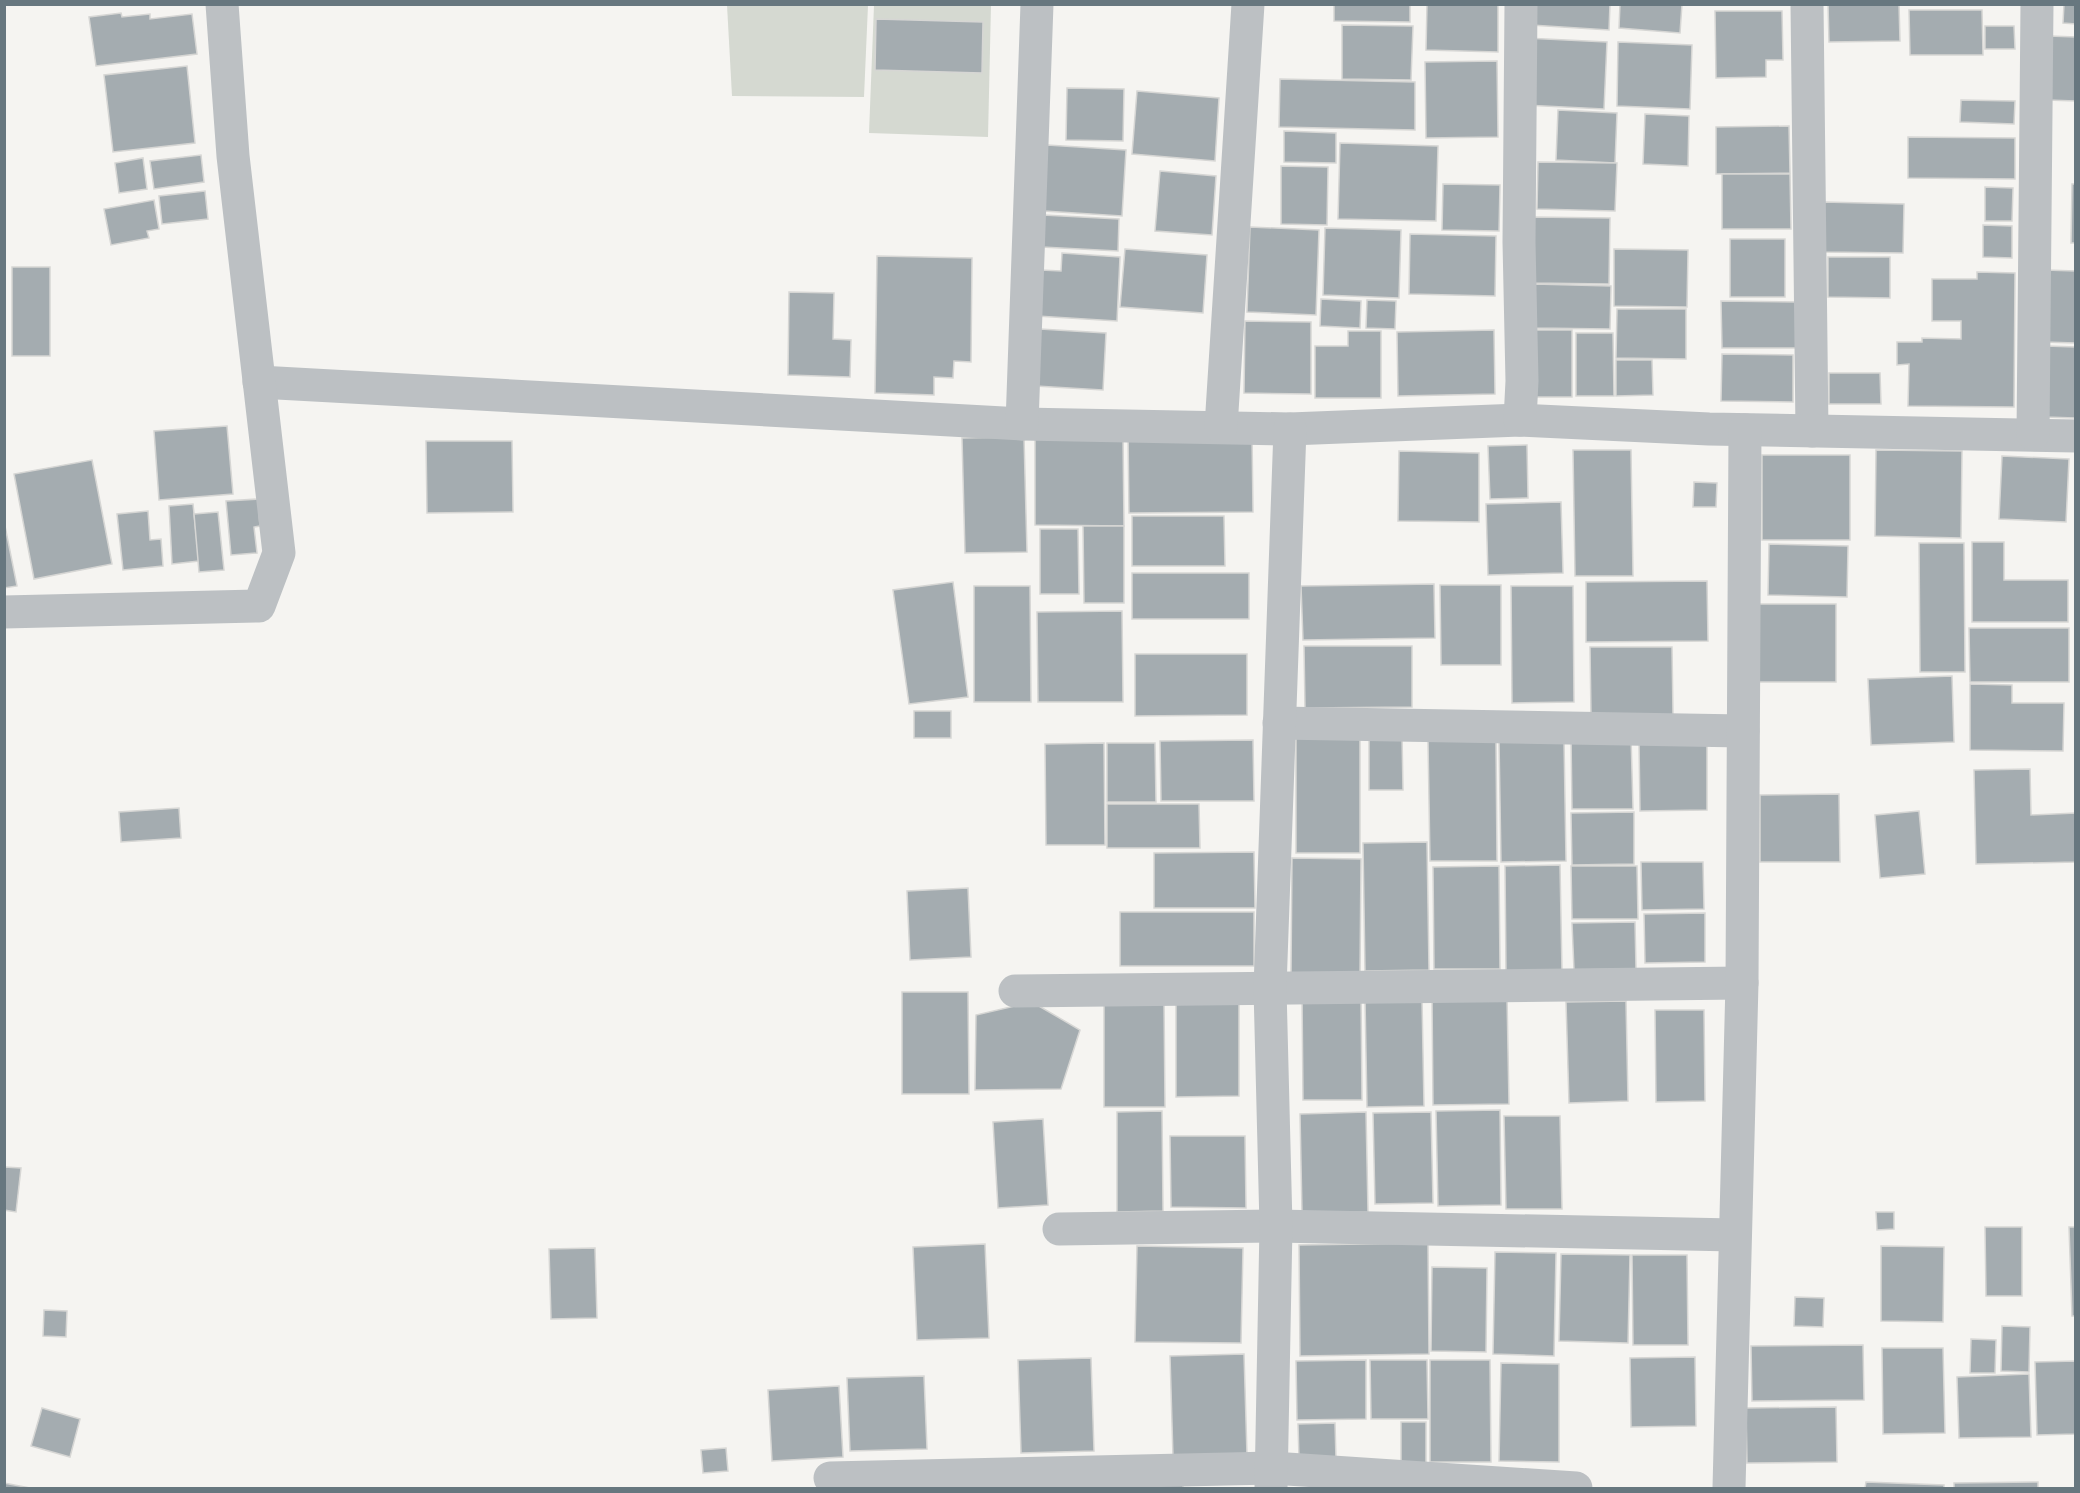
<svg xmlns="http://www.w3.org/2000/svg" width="2080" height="1493" font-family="Signika,sans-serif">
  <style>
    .green { fill: #d5d9d1 }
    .building { fill: #a4acb0; stroke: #d6d6d4; stroke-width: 1.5 }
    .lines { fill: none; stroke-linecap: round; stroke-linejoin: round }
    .minor { stroke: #bcc0c3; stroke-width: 33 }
  </style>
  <rect width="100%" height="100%" fill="#f5f4f1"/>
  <!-- green -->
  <g class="green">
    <polygon points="727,5 868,5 864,97 732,96"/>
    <polygon points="874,5 991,5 988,137 869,133"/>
  </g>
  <!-- building -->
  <g class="building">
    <polygon points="1334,4 1410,4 1410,22 1334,21"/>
    <polygon points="1427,4 1498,4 1498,52 1426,50"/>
    <polygon points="1532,4 1610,4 1609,30 1531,25"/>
    <polygon points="1620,4 1682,4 1680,33 1619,28"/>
    <polygon points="1828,4 1899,4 1900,41 1829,42"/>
    <polygon points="2064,4 2076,4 2076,24 2063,23"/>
    <polygon points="1909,10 1982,10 1983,55 1910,55"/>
    <polygon points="1715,11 1782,11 1783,60 1766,60 1766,77 1716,78"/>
    <polygon points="121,13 122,17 150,14 150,19 192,14 197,54 96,66 89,17"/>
    <polygon points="876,19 983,22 982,73 875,70"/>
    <polygon points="1342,25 1413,26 1411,80 1342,79"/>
    <polygon points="1985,26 2014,26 2015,49 1985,49"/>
    <polygon points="2049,36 2076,37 2076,101 2047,100"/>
    <polygon points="1525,38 1607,42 1604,109 1522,105"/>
    <polygon points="1618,42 1692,45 1690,109 1617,106"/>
    <polygon points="1497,61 1498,137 1426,138 1425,62"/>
    <polygon points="187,66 195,143 113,152 104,75"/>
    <polygon points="1280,79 1415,82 1415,130 1279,127"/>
    <polygon points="1067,88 1124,89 1123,141 1066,140"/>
    <polygon points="1137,91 1219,98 1215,161 1132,154"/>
    <polygon points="1961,100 2015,101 2014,124 1960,122"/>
    <polygon points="1558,110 1617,113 1615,163 1556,160"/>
    <polygon points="1645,114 1689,116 1688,166 1643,164"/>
    <polygon points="1789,126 1790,173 1716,174 1716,127"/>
    <polygon points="1284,131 1336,133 1336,163 1284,162"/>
    <polygon points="1908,137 2015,138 2015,179 1908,178"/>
    <polygon points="1340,143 1438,146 1436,221 1338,219"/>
    <polygon points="1047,145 1126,150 1122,216 1044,211"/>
    <polygon points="201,155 204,182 154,189 150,161"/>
    <polygon points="143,158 147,189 119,193 115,163"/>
    <polygon points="1538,162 1617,163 1615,211 1537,209"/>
    <polygon points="1281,166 1328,167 1327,225 1281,224"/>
    <polygon points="1160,171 1216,176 1212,235 1155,231"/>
    <polygon points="1722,174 1790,174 1791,229 1722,229"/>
    <polygon points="1443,184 1500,185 1499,231 1442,230"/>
    <polygon points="2072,184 2076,184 2076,243 2071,243"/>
    <polygon points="1985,187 2013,188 2012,221 1985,221"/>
    <polygon points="205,191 208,219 162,224 159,196"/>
    <polygon points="154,200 159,229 147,231 149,238 111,245 104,209"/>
    <polygon points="1824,202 1904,204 1903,253 1824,252"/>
    <polygon points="1043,215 1119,219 1118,251 1042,247"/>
    <polygon points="1532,217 1610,218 1609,284 1531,283"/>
    <polygon points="1983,225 2012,226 2012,258 1983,257"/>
    <polygon points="1250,227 1319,230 1316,315 1247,312"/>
    <polygon points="1325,228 1401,230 1399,298 1323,295"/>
    <polygon points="1410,234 1496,236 1495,296 1409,294"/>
    <rect x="1730" y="239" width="55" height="58"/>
    <polygon points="1125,249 1207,255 1203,313 1120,307"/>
    <polygon points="1614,249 1688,250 1687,307 1614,306"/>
    <polygon points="1062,253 1120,257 1117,321 1037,316 1041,270 1061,271"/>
    <polygon points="877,256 972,258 971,362 954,361 953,378 934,377 934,395 875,393"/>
    <polygon points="1828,257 1890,257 1890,298 1828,297"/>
    <rect x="12" y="267" width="38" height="89"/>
    <polygon points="2045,270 2076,271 2076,343 2044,342"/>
    <polygon points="1977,272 2015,273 2014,407 1908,406 1909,364 1897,365 1897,342 1922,342 1922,338 1961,339 1961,321 1932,321 1932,279 1977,279"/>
    <polygon points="1534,284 1611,286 1610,329 1534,328"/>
    <polygon points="789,292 834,293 833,339 851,340 850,377 788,375"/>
    <polygon points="1321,299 1361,301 1360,328 1320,326"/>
    <polygon points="1367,300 1396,301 1395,329 1366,328"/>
    <polygon points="1721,301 1796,302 1796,348 1722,348"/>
    <polygon points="1617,309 1686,309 1686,359 1616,358"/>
    <polygon points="1245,321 1311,322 1311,394 1244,393"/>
    <polygon points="1040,329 1106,333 1103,390 1036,386"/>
    <polygon points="1494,330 1495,394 1398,396 1397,332"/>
    <rect x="1533" y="330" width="39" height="67"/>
    <polygon points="1348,331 1381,331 1381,398 1315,398 1315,346 1348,346"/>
    <polygon points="1576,333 1613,333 1614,396 1576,396"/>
    <polygon points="2046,346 2076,347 2076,418 2045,417"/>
    <polygon points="1722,354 1793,355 1793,402 1721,401"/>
    <polygon points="1616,360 1652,360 1653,395 1616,396"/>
    <polygon points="1829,373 1880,373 1881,404 1829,404"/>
    <polygon points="227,426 233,494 159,500 154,431"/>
    <polygon points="1128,434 1252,434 1253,512 1129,513"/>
    <polygon points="1035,435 1123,435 1124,526 1035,525"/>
    <polygon points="1024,437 1027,552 965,553 962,438"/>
    <polygon points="426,441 512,441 513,512 427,513"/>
    <polygon points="1527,445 1528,498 1490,499 1488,446"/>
    <polygon points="1573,450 1631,450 1633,576 1575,576"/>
    <polygon points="1876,450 1962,451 1961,538 1875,536"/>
    <polygon points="1399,451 1479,453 1479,522 1398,521"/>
    <rect x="1762" y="455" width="88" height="85"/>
    <polygon points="2002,456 2069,459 2066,522 1999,519"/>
    <polygon points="92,460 112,564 34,579 14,474"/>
    <polygon points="1694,482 1717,483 1716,507 1693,507"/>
    <polygon points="258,499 260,526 254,527 257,553 231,555 226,501"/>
    <polygon points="1561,502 1563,573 1488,575 1486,504"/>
    <polygon points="193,504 199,561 172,564 169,506"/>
    <polygon points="148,511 150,540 161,539 163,566 123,570 117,514"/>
    <polygon points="218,512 224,570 199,572 194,514"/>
    <polygon points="1132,516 1224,516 1225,566 1132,566"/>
    <polygon points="4,521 17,586 4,588"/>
    <polygon points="1083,526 1124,526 1124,603 1084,603"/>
    <polygon points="1040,529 1078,529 1079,594 1040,594"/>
    <polygon points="1972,542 2004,542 2004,580 2068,580 2068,622 1972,622"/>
    <polygon points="1919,543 1964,543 1965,672 1920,672"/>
    <polygon points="1769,544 1848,546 1847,597 1768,595"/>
    <rect x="1132" y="573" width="117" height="46"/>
    <polygon points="1707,581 1708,641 1586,642 1586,582"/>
    <polygon points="953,582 968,697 909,704 893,590"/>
    <polygon points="1434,584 1435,638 1303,640 1301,586"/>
    <polygon points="1440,585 1501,585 1501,665 1441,665"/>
    <polygon points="974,586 1030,586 1031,702 974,702"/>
    <polygon points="1511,586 1573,586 1574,702 1512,703"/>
    <rect x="1758" y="604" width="78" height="78"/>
    <polygon points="1122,611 1123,702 1038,702 1037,612"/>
    <polygon points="1969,628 2069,628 2069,682 1970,682"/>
    <polygon points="1304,646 1412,646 1412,707 1305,708"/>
    <polygon points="1590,647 1672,647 1673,715 1591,716"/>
    <polygon points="1135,654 1247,654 1247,715 1135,716"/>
    <polygon points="1952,676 1954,742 1871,745 1868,679"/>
    <polygon points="1970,684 2012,685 2012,703 2064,703 2063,751 1970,750"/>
    <rect x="914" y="711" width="37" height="27"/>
    <polygon points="1296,735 1360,736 1360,853 1296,853"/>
    <polygon points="1402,735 1403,790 1369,790 1369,736"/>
    <polygon points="1571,736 1631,736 1633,809 1572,809"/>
    <polygon points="1564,739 1566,861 1501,862 1499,740"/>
    <polygon points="1253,740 1254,801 1161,801 1160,741"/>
    <polygon points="1496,740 1497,861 1430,861 1428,741"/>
    <polygon points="1707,741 1707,810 1640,811 1639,742"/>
    <polygon points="1104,743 1105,845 1046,845 1045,744"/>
    <polygon points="1107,743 1155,743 1156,802 1107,802"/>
    <polygon points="2030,769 2031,815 2076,813 2076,862 1976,864 1974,770"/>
    <polygon points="1839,794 1840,862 1760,862 1760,795"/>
    <polygon points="1107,804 1199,804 1200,848 1107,848"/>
    <polygon points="179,808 181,838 121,842 119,812"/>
    <polygon points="1919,811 1925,874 1880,878 1875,815"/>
    <polygon points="1634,812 1634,864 1572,865 1571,813"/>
    <polygon points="1427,842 1429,970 1365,971 1363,843"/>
    <polygon points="1254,852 1255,908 1154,908 1154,853"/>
    <polygon points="1292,858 1361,859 1360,974 1291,973"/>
    <polygon points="1641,862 1703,862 1704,909 1642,910"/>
    <polygon points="1560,865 1562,972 1506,972 1505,866"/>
    <polygon points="1499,866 1500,969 1434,969 1433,867"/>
    <polygon points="1571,866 1637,866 1638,919 1572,919"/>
    <polygon points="968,888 971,957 910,960 907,891"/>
    <rect x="1120" y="912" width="134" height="54"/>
    <polygon points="1705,913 1705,962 1645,963 1644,914"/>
    <polygon points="1635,922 1636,969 1574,970 1572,923"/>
    <polygon points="902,992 968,992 969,1094 902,1094"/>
    <polygon points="1302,995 1361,995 1362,1100 1303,1100"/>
    <polygon points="1507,996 1509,1104 1433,1105 1432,997"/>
    <polygon points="1104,999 1164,999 1165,1107 1104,1107"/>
    <polygon points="1365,999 1422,999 1424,1106 1367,1107"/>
    <polygon points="1626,1001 1628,1101 1569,1103 1566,1002"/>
    <polygon points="1032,1002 1080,1030 1061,1089 975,1090 976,1015"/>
    <polygon points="1176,1003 1239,1003 1239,1096 1176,1097"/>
    <polygon points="1655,1010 1704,1010 1705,1101 1656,1102"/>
    <polygon points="1500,1110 1501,1205 1438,1206 1436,1111"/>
    <polygon points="1162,1111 1163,1211 1117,1212 1117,1112"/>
    <polygon points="1366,1112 1368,1212 1302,1213 1300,1114"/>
    <polygon points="1431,1112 1433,1203 1375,1204 1373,1113"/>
    <polygon points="1504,1116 1560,1116 1562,1209 1506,1209"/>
    <polygon points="1043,1119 1048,1205 998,1208 993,1122"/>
    <polygon points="1170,1136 1245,1136 1246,1208 1171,1207"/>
    <polygon points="4,1167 21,1168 16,1212 4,1210"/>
    <polygon points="1876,1212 1894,1212 1894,1229 1877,1230"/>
    <polygon points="1985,1227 2022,1227 2022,1296 1986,1296"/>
    <polygon points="2069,1227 2076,1227 2076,1316 2072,1316"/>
    <polygon points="1428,1243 1429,1354 1300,1356 1299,1245"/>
    <polygon points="985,1244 989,1338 917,1340 913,1247"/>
    <polygon points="1137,1246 1243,1248 1241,1343 1135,1342"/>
    <polygon points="1881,1246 1944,1247 1943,1322 1881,1321"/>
    <polygon points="595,1248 597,1318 551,1319 549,1249"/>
    <polygon points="1495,1252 1556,1253 1554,1356 1493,1354"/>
    <polygon points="1561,1254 1630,1255 1628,1343 1559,1341"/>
    <polygon points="1632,1255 1687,1255 1688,1345 1633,1345"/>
    <polygon points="1432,1267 1487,1268 1486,1352 1431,1351"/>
    <polygon points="1795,1297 1824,1298 1823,1327 1794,1326"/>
    <polygon points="44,1310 67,1311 66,1337 43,1336"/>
    <polygon points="2002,1326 2030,1327 2029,1372 2001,1371"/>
    <polygon points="1971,1339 1996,1340 1995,1373 1970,1373"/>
    <polygon points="1863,1345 1864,1400 1752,1401 1751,1346"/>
    <polygon points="1882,1348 1943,1348 1945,1433 1883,1434"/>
    <polygon points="1244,1354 1247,1455 1173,1457 1170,1356"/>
    <polygon points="1695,1357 1696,1426 1631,1427 1630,1358"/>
    <polygon points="1091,1358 1094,1451 1021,1453 1018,1360"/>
    <polygon points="1366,1360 1366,1419 1297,1420 1296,1361"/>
    <polygon points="1370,1360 1427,1360 1428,1419 1371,1419"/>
    <polygon points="1430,1360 1490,1360 1491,1462 1430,1462"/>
    <polygon points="2076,1361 2076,1434 2037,1435 2035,1362"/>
    <polygon points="1501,1363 1559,1364 1559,1462 1499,1461"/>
    <polygon points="2029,1374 2031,1437 1959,1438 1957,1377"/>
    <polygon points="924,1376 927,1449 850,1451 847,1378"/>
    <polygon points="839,1386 843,1457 772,1461 768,1390"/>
    <polygon points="1836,1407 1837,1462 1747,1463 1746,1408"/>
    <polygon points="42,1408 80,1419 70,1457 31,1446"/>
    <polygon points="1401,1422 1426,1422 1426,1463 1401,1464"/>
    <polygon points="1335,1423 1336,1459 1299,1459 1298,1424"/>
    <polygon points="726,1448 728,1471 703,1473 701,1450"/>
    <polygon points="1866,1482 1944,1485 1944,1488 1865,1488"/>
    <polygon points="2038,1482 2038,1488 1954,1488 1954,1483"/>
    <polygon points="4,1483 30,1488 4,1488"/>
    <polygon points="1183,1484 1183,1488 1085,1488"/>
  </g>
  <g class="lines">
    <!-- minor -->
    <g class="minor">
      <polyline points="1807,4 1812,431"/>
      <polyline points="259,382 1022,424 1290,429 1520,420 1709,429 2076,436"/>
      <polyline points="1520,420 1522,381 1519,242 1521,4"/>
      <polyline points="1022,424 1037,4"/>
      <polyline points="1221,427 1248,4"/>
      <polyline points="2033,434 2037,4"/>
      <polyline points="4,612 259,606 279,553 233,156 222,4"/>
      <polyline points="1279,723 1743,731"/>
      <polyline points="1015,991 1742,983"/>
      <polyline points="1059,1229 1276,1226 1735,1235"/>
      <polyline points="830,1478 1272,1468 1576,1488"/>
      <polyline points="1271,1488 1276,1226 1270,988 1290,429"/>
      <polyline points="1729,1488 1742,983 1745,430"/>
    </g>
  </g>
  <!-- border -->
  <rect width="2080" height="1493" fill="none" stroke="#67777f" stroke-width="12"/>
</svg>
